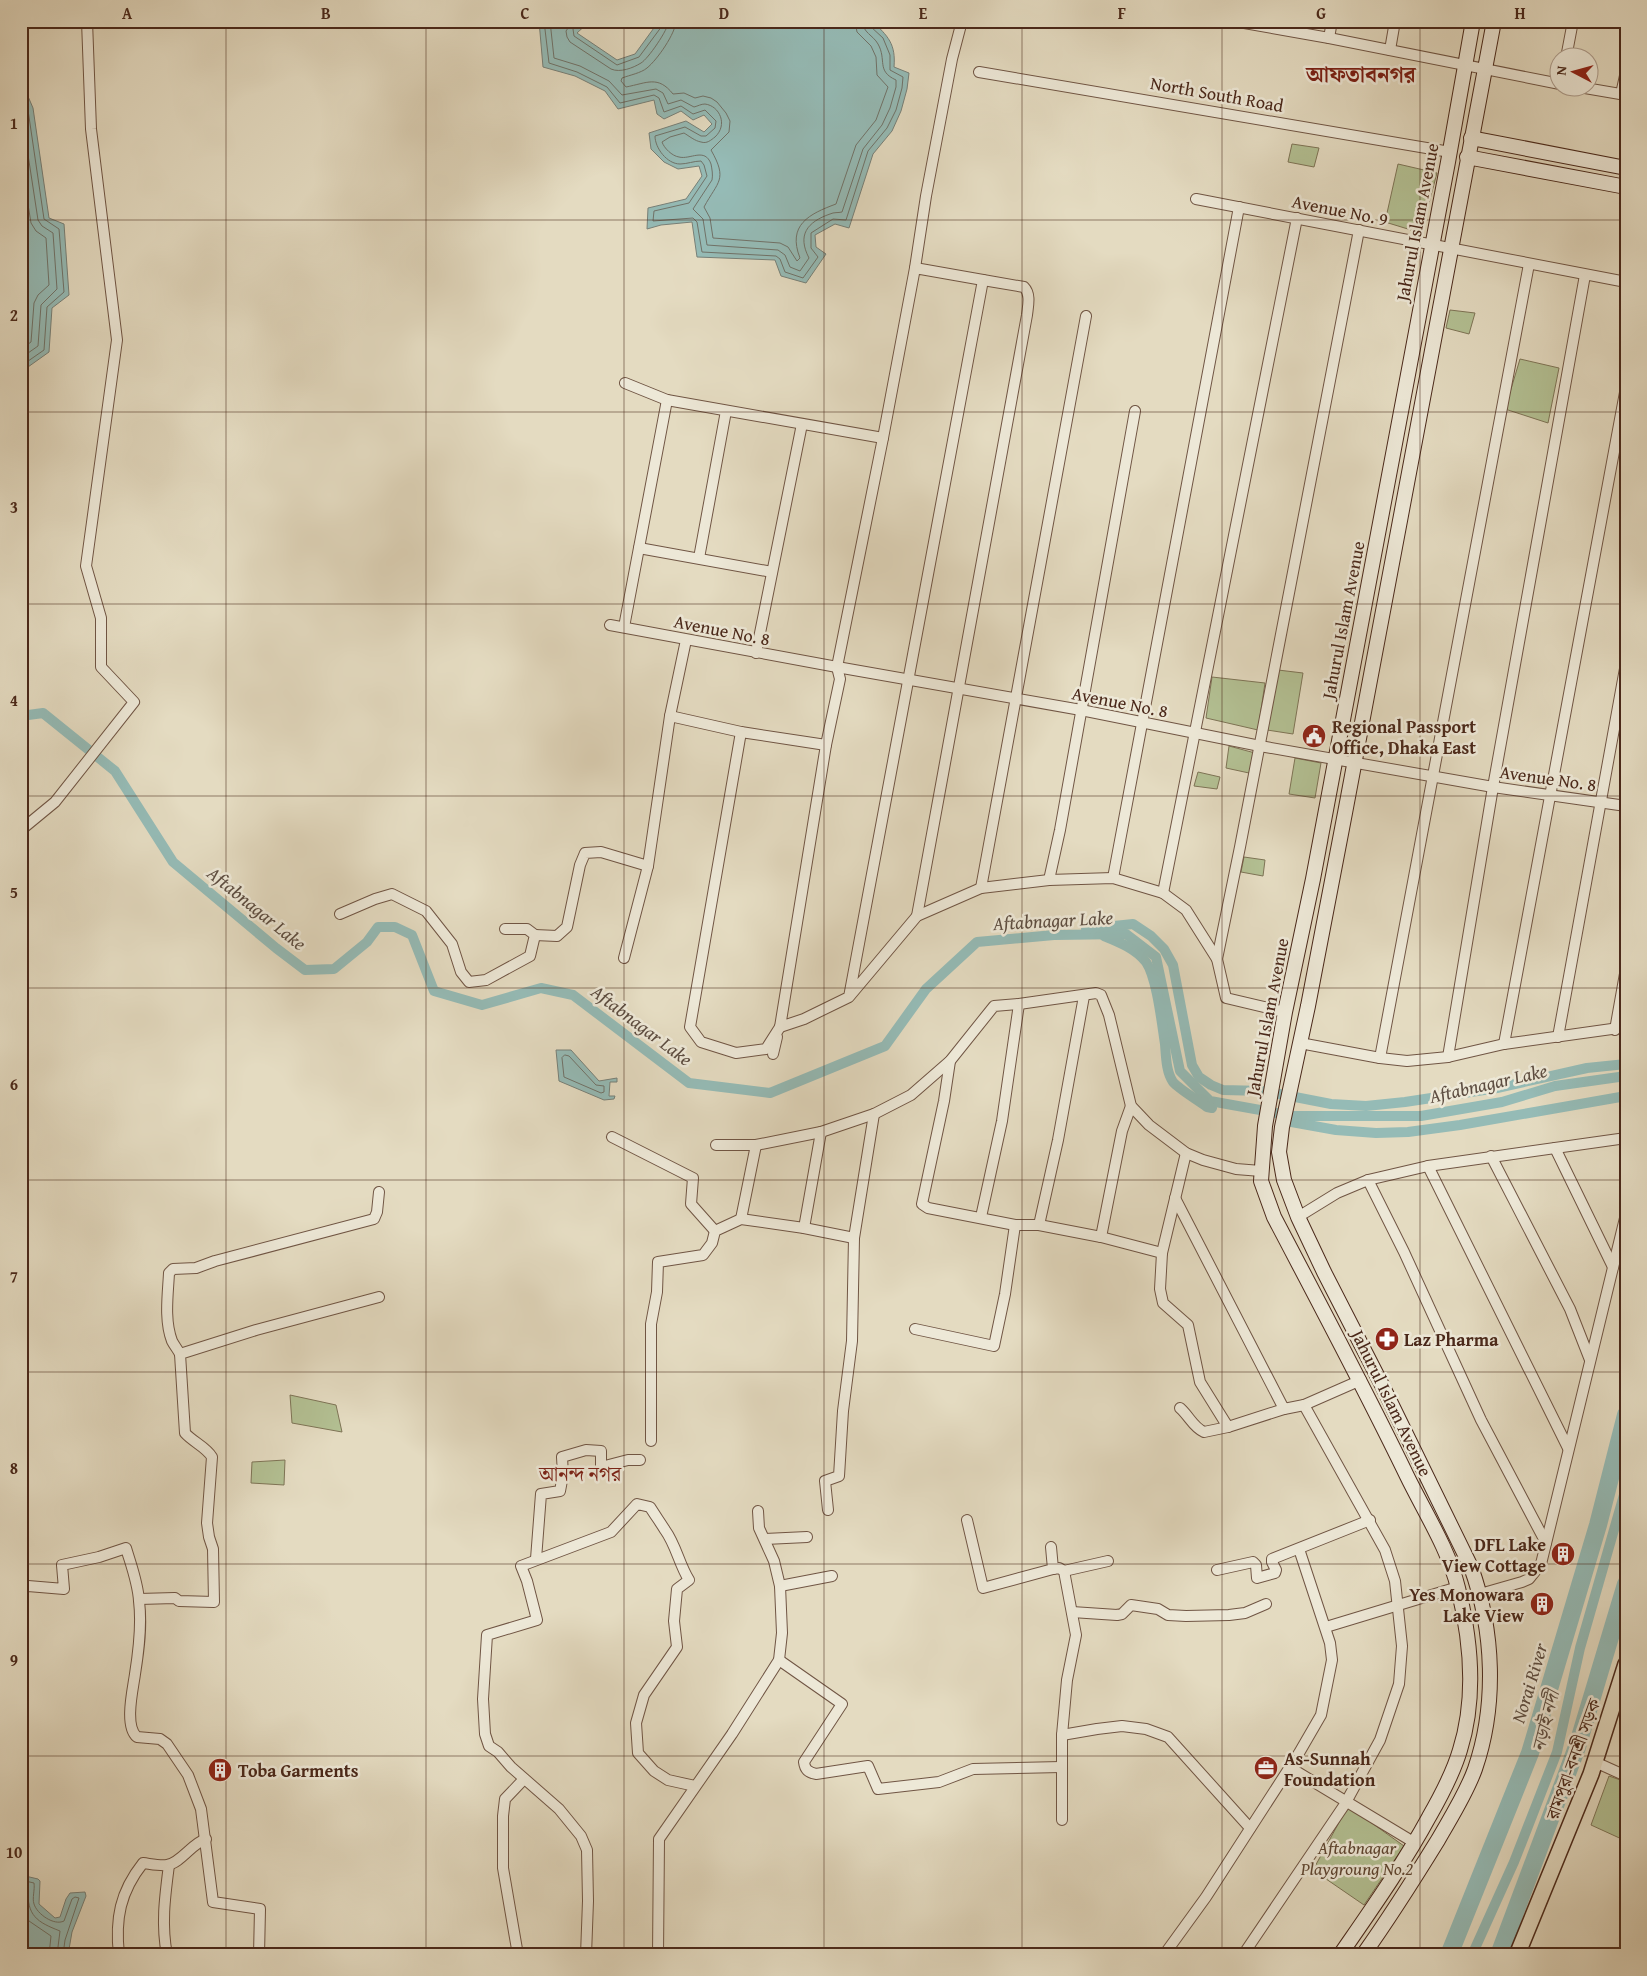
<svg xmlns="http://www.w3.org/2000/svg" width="1647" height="1976" font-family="'Gentium Book Plus','Noto Serif Bengali',serif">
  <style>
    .green { fill: #b3c093; stroke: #7e7456 }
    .water { fill: #95bbb6; stroke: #778078 }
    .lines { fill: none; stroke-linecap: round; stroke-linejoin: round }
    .shore { stroke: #707268; stroke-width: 1 }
    .canal { stroke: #95bbb6; stroke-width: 10 }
    .river { stroke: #95bbb6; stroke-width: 18 }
    .street-casing { stroke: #705544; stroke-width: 12 }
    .secondary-casing { stroke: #4a281a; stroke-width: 16 }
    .primary-casing { stroke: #4a281a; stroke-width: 18 }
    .street { stroke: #ede8d7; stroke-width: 10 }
    .secondary { stroke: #ede8d7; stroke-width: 14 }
    .primary { stroke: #e4dbc1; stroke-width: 15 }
    .grid { fill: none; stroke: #4a281a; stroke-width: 1; stroke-opacity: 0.55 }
    .labels { text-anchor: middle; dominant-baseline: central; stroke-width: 5; stroke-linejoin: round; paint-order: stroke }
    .street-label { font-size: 18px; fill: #4a281a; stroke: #ede8d7 }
    .poi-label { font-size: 18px; font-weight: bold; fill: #4a281a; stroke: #ede8d7; text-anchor: start }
    .park-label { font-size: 18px; font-style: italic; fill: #5f4632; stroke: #ede8d7 }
    .water-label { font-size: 19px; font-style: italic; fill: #5d4d41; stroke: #ede8d7 }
    .quarter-label { font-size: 20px; fill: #7a1f14; stroke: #ede8d7 }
    .district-label { font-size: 22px; font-weight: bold; fill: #7a1f14; stroke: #ede8d7 }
    .neatline { fill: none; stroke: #4a281a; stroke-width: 2 }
    .grid-label { font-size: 16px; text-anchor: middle; font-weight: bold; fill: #4a281a }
  </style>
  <rect width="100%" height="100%" fill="#e4dbc1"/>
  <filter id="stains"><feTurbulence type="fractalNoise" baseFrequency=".004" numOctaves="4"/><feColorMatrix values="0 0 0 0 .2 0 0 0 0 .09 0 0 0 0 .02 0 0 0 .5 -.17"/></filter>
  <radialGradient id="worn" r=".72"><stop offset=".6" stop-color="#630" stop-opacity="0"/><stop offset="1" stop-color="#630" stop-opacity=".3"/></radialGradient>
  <!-- green -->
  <g class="green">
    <polygon points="1292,144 1319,148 1314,167 1288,162"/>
    <polygon points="1398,164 1437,173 1421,233 1385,222"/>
    <polygon points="1450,310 1475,313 1469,334 1446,328"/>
    <polygon points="1520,359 1559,368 1548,423 1505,409"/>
    <polygon points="1278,670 1303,673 1293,734 1267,730"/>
    <polygon points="1212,677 1265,683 1258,730 1206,718"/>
    <polygon points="1229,746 1255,753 1249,773 1226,768"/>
    <polygon points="1295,758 1321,763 1315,798 1289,794"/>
    <polygon points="1198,772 1220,777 1217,789 1194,786"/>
    <polygon points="1244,857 1265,860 1263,876 1241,872"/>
    <polygon points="290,1395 336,1405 342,1432 292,1423"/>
    <polygon points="285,1460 284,1485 251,1483 252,1462"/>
    <polygon points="1609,1776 1626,1782 1626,1841 1591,1825"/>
    <polygon points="1348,1806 1404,1846 1364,1905 1313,1870"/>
  </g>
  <!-- water -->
  <g class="water">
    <path d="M539,21H590L577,33L617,60L635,54L659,21H872C888,36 896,44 894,67L909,73L907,89L901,111L892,131L873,154L849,228L835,224L815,235L816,247L826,254L806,283L781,276L775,260L697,257L692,222L661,225L647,229L648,208L686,199L702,176L699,166L678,169L664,162L651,149L649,133L686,121L704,132L712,124L704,115L693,120L681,111L664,119L657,114L654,100L618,109L605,91L575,76L543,67Z"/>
    <polygon points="21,80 33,108 49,218 64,224 69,295 52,308 49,352 21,372"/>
    <polygon points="556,1050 571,1050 599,1081 617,1078 617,1082 610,1082 609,1096 615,1096 614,1099 604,1100 559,1081"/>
    <polygon points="21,1875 38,1879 40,1881 39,1904 55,1918 60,1917 66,1899 70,1893 85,1892 86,1896 72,1932 68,1955 21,1955"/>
  </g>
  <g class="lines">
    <!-- shore -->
    <g class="shore">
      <path d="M544,21L549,63L577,72L607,87L620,103L654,95L659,98L664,112L681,106L693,114L705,110L716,121L715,128L706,136H701L685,127L655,136C655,148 667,164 680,164C687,164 694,161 701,161L704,165L707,176L689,203L654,211L653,221L693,218L697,222L702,252L776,256L780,259L785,272L803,278L818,257L811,248V233L833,219L846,220L868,151L887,128L896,110L902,88L903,77L890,70V55L883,38L870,26L869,21"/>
      <path d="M550,21L554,58L580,66L609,81L622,95L656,89L663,93L668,104L681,100L694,107C698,106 701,104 705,104C720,106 728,125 715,137C711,140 707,144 701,142C695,141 689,136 684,133L670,137L662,142C664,148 672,156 679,157C690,160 705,147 711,164C712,169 713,175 712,180L693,209L703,219L707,245L778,250L785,255L790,267L800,271L809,258C797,235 807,222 830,214C834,212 838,213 842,212L863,149L882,125L890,108L896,87V80C876,71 887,60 878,44C873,35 863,33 862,21"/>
      <path d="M573,21L566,31L567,37L570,42L611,69C620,73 633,68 641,63C648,59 668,30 669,21"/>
      <polyline points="582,21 573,29 574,36 617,65 639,57 662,26 662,21"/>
      <path d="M676,21C676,33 657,60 647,68C641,73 630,75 622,78L621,81L626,87C647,83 658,75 673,94L684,93L695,98L703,96L711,98L717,102L726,113L730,121L729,132L711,150C728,180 718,181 704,207L710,218L713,238L780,243L788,247L797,261L800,258C787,225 809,214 836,204L856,145L876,120L888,87L877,75L876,57L871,46L857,32L855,21"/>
      <polyline points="21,93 28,110 44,219 59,229 64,292 47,307 44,350 21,366"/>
      <polyline points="21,109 38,220 42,226 53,233 57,289 41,305 38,346 21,358"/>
      <polyline points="21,161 31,223 36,231 46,238 49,285 38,295 34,303 31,342 21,349"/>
      <polygon points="565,1055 569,1056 596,1085 604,1086 604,1092 601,1093 564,1077 562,1058"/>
      <path d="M21,1880L34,1883C35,1890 32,1898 34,1904C37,1914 54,1926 64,1921L72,1899L75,1897L79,1898L65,1940L63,1955"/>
      <path d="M21,1886L28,1889C27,1916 37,1922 60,1931L57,1955"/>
      <polyline points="21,1910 29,1921 51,1936 49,1955"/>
    </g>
    <!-- canal -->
    <g class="canal">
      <polyline points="21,716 43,713 115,771 173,862 276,948 305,970 334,969 367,942 378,927 395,927 412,935 434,991 482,1005 541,988 573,995 689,1083 770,1093 885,1046 926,989 977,942 1054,935 1126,934 1156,957 1180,1071 1210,1101 1293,1116 1421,1116 1502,1102 1555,1086 1626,1076"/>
      <polyline points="1086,929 1133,924 1151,936 1164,949 1173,965 1192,1065 1199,1077 1211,1085 1223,1090 1264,1091 1331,1104 1366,1106 1405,1102 1497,1088 1587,1068 1626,1064"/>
      <path d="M1104,936C1119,942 1136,949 1146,962C1157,978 1162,1025 1165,1044C1166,1056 1166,1072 1173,1082C1180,1090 1198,1100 1207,1107L1212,1108"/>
      <polyline points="1286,1121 1336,1130 1376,1133 1408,1132 1460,1125 1626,1096"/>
      <polyline points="1472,1955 1514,1862 1557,1752 1580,1648 1626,1488"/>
    </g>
    <!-- river -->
    <g class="river">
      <polyline points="1449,1955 1530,1753 1598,1525 1626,1415"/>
      <polyline points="1499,1955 1577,1747 1626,1584"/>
    </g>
    <!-- street casing -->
    <g class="street-casing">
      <g id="street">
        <polyline points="1233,21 1329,38 1560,84"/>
        <polyline points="1329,38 1332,21"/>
        <polyline points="1390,50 1395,21"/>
        <polyline points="1566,58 1573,21"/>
        <polyline points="979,72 1450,152"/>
        <polyline points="1585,88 1626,95"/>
        <polyline points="1621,94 1626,71"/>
        <polyline points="1196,199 1626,282"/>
        <polyline points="915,268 926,196 952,59 962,21"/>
        <polyline points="625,383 667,400 883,438"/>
        <polyline points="639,548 772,572"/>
        <polyline points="699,558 726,411"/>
        <polyline points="610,625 837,667 1081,710 1260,746 1493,787 1626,806"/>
        <polyline points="624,627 667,400"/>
        <polyline points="756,653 802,424"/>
        <polyline points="670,716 741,732"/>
        <polyline points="21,830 55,802 134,702 101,667 101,618 86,566 117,340 91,129 87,21"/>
        <polyline points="1113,878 1239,207"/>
        <polyline points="1049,880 1060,830 1135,411"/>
        <polyline points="981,888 1086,316"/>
        <polyline points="1163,893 1297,218"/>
        <polyline points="340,914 375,899 392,894 426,911 452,944 461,972 469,982 486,980 530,956 535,935 527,929 505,929"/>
        <path d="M917,916L1027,315C1028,306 1031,294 1024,287L983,280"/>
        <polyline points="535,935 557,936 567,927 580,865 585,853 601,852 648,866"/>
        <polyline points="624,958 648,866 670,716 686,640"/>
        <polyline points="1217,959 1240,847 1359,230"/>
        <polyline points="849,997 983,280 915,268 883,438 837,667 840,679 826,745 780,1027 804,1019 849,997 917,916 981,888 1049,880 1113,878 1163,893 1186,910 1217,959 1226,998 1285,1012"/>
        <polyline points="780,1027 766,1049 736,1053 701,1042 690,1027 741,732 826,745"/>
        <polyline points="1615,1030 1626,968"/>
        <polyline points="1558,1037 1626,663"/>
        <polyline points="1300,1043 1380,1058 1407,1061 1448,1057 1504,1044 1626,1027"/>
        <polyline points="1504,1044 1626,387"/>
        <polyline points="773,1054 777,1037"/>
        <polyline points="1448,1057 1493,787 1585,275"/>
        <polyline points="1380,1058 1529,264"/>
        <polyline points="950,1061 944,1101 922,1204 928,1208 1015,1225 1039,1225 1101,1237 1162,1253"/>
        <polyline points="612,1137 693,1178 691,1204 715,1231"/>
        <polyline points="716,1145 756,1145 821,1132 874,1114 911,1095 950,1061 994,1006 1019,1004 1096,993 1101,995 1109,1015 1131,1106 1149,1125 1186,1153 1203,1160 1236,1169 1261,1171"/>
        <polyline points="1555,1148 1613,1267"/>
        <polyline points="1186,1153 1162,1253 1160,1289 1163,1303 1188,1325 1200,1382 1228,1427 1284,1409"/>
        <polyline points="1491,1156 1570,1309 1590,1360"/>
        <polyline points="1428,1166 1568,1448"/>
        <polyline points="1368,1180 1404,1252 1481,1420 1546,1543"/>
        <polyline points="1175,1198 1284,1409 1304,1405 1361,1380"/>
        <polyline points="981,1217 1002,1121 1019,1004"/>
        <polyline points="1298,1217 1337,1193 1368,1180 1428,1166 1626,1138"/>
        <polyline points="741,1219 756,1145"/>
        <polyline points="1039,1225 1058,1140 1084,996"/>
        <polyline points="804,1228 821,1132"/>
        <polyline points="1101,1237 1122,1131 1131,1106"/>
        <polyline points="915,1329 994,1346 1005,1294 1015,1225"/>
        <path d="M180,1354C178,1350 174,1345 172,1341C164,1320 168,1294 169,1273L173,1269L196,1268L215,1261L374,1219L377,1212L379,1192"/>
        <path d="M1180,1408C1190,1417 1193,1427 1204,1432L1228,1427"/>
        <polyline points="651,1441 651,1324 657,1292 658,1262 703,1255 712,1243 715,1231 741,1219 804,1228 854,1238"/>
        <polyline points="828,1510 825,1481 839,1476 843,1411 852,1341 854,1238 874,1114"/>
        <polyline points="967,1520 983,1588 1053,1569 1051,1547"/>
        <polyline points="765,1539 807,1537"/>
        <polyline points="536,1559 541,1494 560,1491 563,1475 562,1457 586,1450 601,1451 601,1467 628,1460 640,1460"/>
        <polyline points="1053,1569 1059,1568 1064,1571 1076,1635 1067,1680 1062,1735 1062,1820"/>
        <polyline points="1217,1570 1253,1562 1256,1565 1257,1578 1275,1573 1276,1570 1272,1562 1272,1559 1370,1520"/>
        <polyline points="1064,1571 1108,1561"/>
        <polyline points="780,1586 832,1576"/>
        <path d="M21,1588L28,1586L64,1589L62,1565L99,1557L126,1548C131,1565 138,1583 139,1601C142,1625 139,1649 135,1674C133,1689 124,1726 137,1737L160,1739L167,1744L188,1775L201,1809L213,1902L260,1909L259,1955"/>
        <polyline points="1480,1594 1522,1582 1529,1579 1541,1564 1626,1214"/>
        <path d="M139,1599L175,1598L179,1601L214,1602L213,1549L209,1537L207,1523L212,1457C206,1447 193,1442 185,1433L180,1354L256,1330L379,1297"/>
        <polyline points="1072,1612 1117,1615 1122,1614 1131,1605 1158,1609 1168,1615 1186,1616 1229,1615 1245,1613 1266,1604"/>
        <polyline points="1326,1627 1458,1587"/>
        <path d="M779,1660L842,1704L804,1762C805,1770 808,1772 816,1774L868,1766L878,1789L939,1782L973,1769L1061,1767"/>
        <polyline points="1062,1735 1097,1729 1122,1726 1146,1729 1168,1737 1250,1828"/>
        <polyline points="1595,1762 1626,1776"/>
        <polyline points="1289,1767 1415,1843"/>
        <path d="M119,1955C115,1919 120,1892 143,1863C151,1864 160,1866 167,1865C181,1863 192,1843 206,1839"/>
        <path d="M167,1955C161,1924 165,1896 169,1865"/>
        <polyline points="518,1955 503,1868 503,1816 505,1799 524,1779"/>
        <path d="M586,1955L588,1901L587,1850L581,1836L559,1809L511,1767L498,1752L489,1746L485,1734L483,1699L487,1635L537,1620L527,1581L521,1566L611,1532L637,1504L650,1507C655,1515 660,1522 665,1530C676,1545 679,1564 689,1580L677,1589L674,1621L677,1647L644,1695L636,1723L638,1753L654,1771L668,1780L695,1786"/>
        <polyline points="658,1955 659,1839 732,1734 779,1660 782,1633 780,1586 774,1561 759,1528 758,1511"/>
        <polyline points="1164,1955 1206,1897 1299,1753 1321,1715 1332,1660 1330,1643 1299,1549"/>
        <polyline points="1243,1955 1345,1804 1380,1740 1399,1684 1402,1646 1395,1581 1385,1550 1304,1405"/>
      </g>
    </g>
    <!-- secondary casing -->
    <g class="secondary-casing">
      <g id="secondary">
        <polyline points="1471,138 1626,168"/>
        <polyline points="1467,157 1626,187"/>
        <path d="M1340,1955C1371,1910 1403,1865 1429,1817C1441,1796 1453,1774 1460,1750C1476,1699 1471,1640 1458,1588C1449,1550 1424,1511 1407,1476C1365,1389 1319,1303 1274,1217L1261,1181L1265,1126L1285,1012L1313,879L1448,162L1473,21"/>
        <path d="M1363,1955C1390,1917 1414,1879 1438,1840C1451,1817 1466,1794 1475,1769C1497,1705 1494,1631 1471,1567L1383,1387L1324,1272L1298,1217L1284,1180L1279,1152L1282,1127L1308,1006L1345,813L1494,21"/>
      </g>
    </g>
    <!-- primary casing -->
    <g class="primary-casing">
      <polyline id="primary" points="1517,1955 1591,1774 1626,1664"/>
    </g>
    <!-- street -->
    <use href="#street" class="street"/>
    <!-- secondary -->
    <use href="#secondary" class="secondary"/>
    <!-- primary -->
    <use href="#primary" class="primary"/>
  </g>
  <!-- grid -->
  <path class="grid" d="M226,21V1955M426,21V1955M624,21V1955M824,21V1955M1022,21V1955M1222,21V1955M1420,21V1955M21,220H1626M21,412H1626M21,604H1626M21,796H1626M21,988H1626M21,1180H1626M21,1372H1626M21,1564H1626M21,1756H1626"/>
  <!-- icons -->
  <defs>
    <g id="civic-disc" transform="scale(1.25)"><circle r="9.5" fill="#8f2418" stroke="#ede8d7"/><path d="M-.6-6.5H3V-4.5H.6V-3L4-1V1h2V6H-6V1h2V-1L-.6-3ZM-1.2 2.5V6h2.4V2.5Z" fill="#fff"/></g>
    <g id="pharmacy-disc" transform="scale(1.25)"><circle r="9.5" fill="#8f2418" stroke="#ede8d7"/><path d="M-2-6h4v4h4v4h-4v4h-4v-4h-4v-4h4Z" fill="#fff"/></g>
    <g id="building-disc" transform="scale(1.25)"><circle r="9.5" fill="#8f2418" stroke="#ede8d7"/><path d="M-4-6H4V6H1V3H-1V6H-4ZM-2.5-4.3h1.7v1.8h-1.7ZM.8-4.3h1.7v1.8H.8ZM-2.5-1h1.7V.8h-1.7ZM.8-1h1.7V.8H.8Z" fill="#fff"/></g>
    <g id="office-disc" transform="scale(1.25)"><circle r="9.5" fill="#8f2418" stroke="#ede8d7"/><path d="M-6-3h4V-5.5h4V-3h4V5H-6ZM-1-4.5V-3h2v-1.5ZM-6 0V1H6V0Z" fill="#fff"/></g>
  </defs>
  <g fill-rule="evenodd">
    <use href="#civic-disc" x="1314" y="736"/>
    <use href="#pharmacy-disc" x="1387" y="1339"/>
    <use href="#building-disc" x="1563" y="1554"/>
    <use href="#building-disc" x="1542" y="1604"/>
    <use href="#office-disc" x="1266" y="1768"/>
    <use href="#building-disc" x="220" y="1770"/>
  </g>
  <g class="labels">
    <!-- street labels -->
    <g class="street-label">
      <text transform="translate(1217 94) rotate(10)">North South Road</text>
      <text transform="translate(1340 210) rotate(11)">Avenue No. 9</text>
      <text transform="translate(1417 222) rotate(-79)">Jahurul Islam Avenue</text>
      <text transform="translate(1343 620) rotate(-79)">Jahurul Islam Avenue</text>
      <text transform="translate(722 630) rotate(11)">Avenue No. 8</text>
      <text transform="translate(1120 702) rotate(11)">Avenue No. 8</text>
      <text transform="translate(1548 778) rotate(8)">Avenue No. 8</text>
      <text transform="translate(1267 1017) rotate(-79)">Jahurul Islam Avenue</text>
      <text transform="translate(1392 1403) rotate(64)">Jahurul Islam Avenue</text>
      <text transform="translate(1573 1759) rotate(-70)">রামপুরা-বনশ্রী সড়ক</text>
    </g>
    <!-- poi labels -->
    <g class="poi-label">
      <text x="1332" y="726">Regional Passport<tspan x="1332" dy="21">Office, Dhaka East</tspan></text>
      <text x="1404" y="1339">Laz Pharma</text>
      <text x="1546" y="1544" text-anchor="end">DFL Lake<tspan x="1546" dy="21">View Cottage</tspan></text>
      <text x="1524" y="1594" text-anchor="end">Yes Monowara<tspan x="1524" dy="21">Lake View</tspan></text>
      <text x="1284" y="1758">As-Sunnah<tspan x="1284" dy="21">Foundation</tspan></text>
      <text x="238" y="1770">Toba Garments</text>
    </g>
    <!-- park labels -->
    <g class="park-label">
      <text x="1357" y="1847">Aftabnagar<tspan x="1357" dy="21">Playgroung No.2</tspan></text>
    </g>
    <!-- water labels -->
    <g class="water-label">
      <text transform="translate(257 908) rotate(39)">Aftabnagar Lake</text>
      <text transform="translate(1053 920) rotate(-3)">Aftabnagar Lake</text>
      <text transform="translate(642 1025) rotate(37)">Aftabnagar Lake</text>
      <text transform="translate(1488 1083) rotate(-13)">Aftabnagar Lake</text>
      <text transform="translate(1529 1683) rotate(-73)">Norai River</text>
      <text transform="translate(1545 1721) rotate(-76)">নড়াই নদী</text>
    </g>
    <!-- quarter labels -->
    <g class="quarter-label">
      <text x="580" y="1473">আনন্দ নগর</text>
    </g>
    <!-- district labels -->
    <g class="district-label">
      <text x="1361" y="74">আফতাবনগর</text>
    </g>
  </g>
  <!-- margin -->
  <rect width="1647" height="1976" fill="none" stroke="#e4dbc1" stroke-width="55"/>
  <!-- north arrow -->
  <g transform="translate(1574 72) rotate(276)"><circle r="24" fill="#ede8d7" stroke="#ac9b8b"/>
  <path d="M0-4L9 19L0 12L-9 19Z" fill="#8f2418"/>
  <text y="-8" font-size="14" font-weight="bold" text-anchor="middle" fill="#4a281a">N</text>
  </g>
  <rect x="28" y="28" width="1592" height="1920" class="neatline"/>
  <g class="grid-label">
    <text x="127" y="19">A</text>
    <text x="326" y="19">B</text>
    <text x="525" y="19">C</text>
    <text x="724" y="19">D</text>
    <text x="923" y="19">E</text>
    <text x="1122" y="19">F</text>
    <text x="1321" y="19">G</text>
    <text x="1520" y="19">H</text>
    <text x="14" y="129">1</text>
    <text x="14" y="321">2</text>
    <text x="14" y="513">3</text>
    <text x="14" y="706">4</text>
    <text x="14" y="898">5</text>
    <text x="14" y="1090">6</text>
    <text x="14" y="1282">7</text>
    <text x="14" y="1474">8</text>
    <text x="14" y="1666">9</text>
    <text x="14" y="1858">10</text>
  </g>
  <rect width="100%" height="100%" filter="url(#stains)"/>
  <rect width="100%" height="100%" fill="url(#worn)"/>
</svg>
